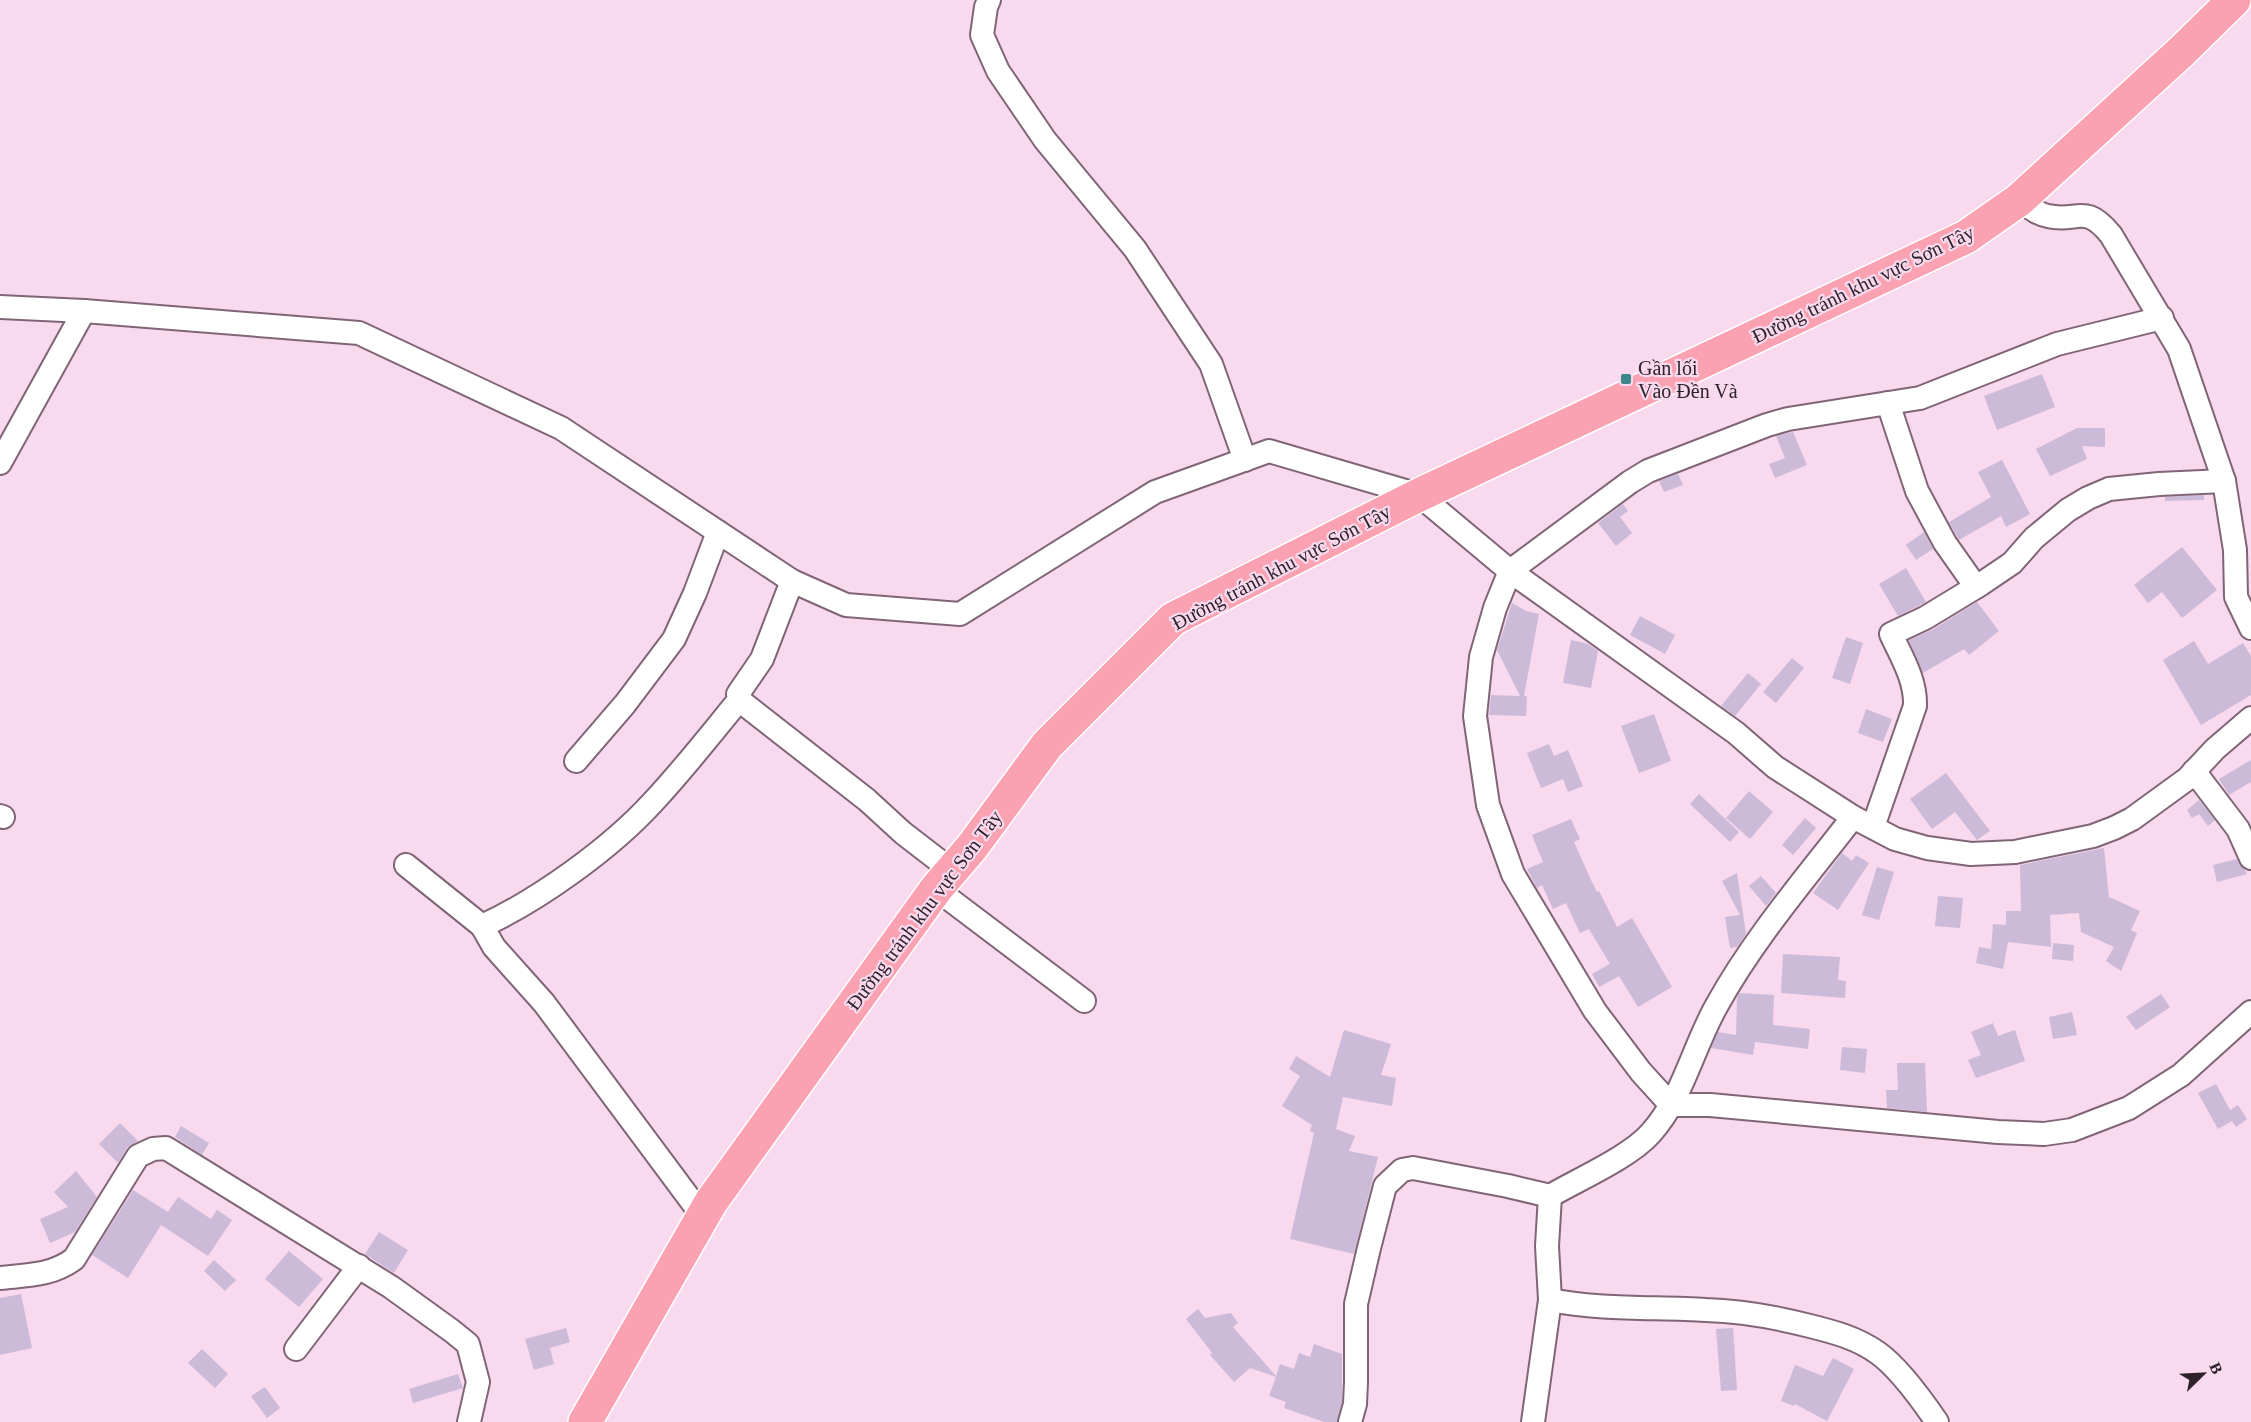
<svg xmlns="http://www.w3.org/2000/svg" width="2251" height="1422" font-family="'Times New Roman',serif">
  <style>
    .building { fill: #ccbbd8 }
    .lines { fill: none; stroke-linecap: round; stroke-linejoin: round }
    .minor-casing { stroke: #806576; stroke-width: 26 }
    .highway-casing { stroke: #fff; stroke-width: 36 }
    .minor { stroke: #fff; stroke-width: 22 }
    .highway { stroke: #faa2b2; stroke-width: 33 }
    .poi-dot { fill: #3d8689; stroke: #f8d9ed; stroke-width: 2 }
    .labels { text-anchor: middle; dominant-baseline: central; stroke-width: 4.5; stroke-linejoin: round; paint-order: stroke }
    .street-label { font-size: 20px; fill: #2d2229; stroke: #f8d9ed }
    .poi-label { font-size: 20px; fill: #2d2229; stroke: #f8d9ed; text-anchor: start }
  </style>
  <rect width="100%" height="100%" fill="#f8d9ed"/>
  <!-- building -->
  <g class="building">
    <polygon points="2042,374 2055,407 1997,430 1984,396"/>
    <polygon points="2077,428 2105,428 2105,447 2082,446 2087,459 2050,476 2036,449"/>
    <polygon points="1793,432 1807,465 1775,478 1769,464 1785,458 1776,436"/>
    <polygon points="2002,460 2030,514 2006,527 2001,516 1959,540 1949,522 1991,497 1978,472"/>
    <polygon points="1678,474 1683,485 1664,492 1659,481"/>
    <polygon points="2204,495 2204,500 2165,501 2165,497"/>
    <polygon points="1623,504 1628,511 1620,517 1632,533 1616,546 1598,523"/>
    <polygon points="1924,532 1933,549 1916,560 1906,545"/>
    <polygon points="2182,547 2217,590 2182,618 2162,592 2148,603 2134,585"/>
    <polygon points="1906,568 1926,602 1898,616 1879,584"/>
    <polygon points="1977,602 1999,631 1969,655 1964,649 1923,673 1909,640 1932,630"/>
    <polygon points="1512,603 1526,611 1539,614 1524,696 1527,696 1526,716 1489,715 1491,695 1520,696 1497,650"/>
    <polygon points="1640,616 1675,635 1665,654 1630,635"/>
    <polygon points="1846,637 1863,643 1850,684 1832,678"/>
    <polygon points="1571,640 1588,644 1598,651 1591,688 1563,683"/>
    <polygon points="2194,641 2208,664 2243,643 2251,656 2251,695 2201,725 2163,660"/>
    <polygon points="1792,658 1804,668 1776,703 1763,692"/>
    <polygon points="1748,673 1761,684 1735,716 1721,706"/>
    <polygon points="1866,709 1892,719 1883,742 1858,733"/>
    <polygon points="1654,714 1671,761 1639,773 1621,726"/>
    <polygon points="1549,744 1554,756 1568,750 1583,786 1568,792 1563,779 1541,788 1527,753"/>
    <polygon points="2251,760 2251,782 2229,795 2219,779"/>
    <polygon points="1946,773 1990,831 1977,840 1955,812 1932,829 1910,799"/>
    <polygon points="1749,791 1773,812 1750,839 1726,818"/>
    <polygon points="1699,794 1739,832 1730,842 1690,804"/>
    <polygon points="2199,800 2215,820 2208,826 2199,814 2192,818 2187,810"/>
    <polygon points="1805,818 1816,828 1793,855 1782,845"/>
    <polygon points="1571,819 1580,839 1574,842 1591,880 1597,892 1599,891 1617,927 1632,918 1672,987 1638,1007 1619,976 1599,987 1592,974 1610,964 1589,929 1580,933 1566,903 1553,909 1542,885 1537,888 1527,869 1543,862 1532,835"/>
    <polygon points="2104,848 2109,897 2140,911 2131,930 2137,933 2121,971 2106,961 2114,947 2081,932 2079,913 2050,915 2051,947 2008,942 2003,969 1976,963 1979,947 1991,949 1993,924 2006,925 2006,911 2021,911 2020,865"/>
    <polygon points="1842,853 1852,861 1856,855 1869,863 1838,910 1813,893"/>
    <polygon points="2237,859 2247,874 2217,882 2213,865"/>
    <polygon points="1877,867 1894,872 1879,920 1862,915"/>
    <polygon points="1737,873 1746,934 1737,947 1730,948 1725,917 1740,915 1722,881"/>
    <polygon points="1761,876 1776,893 1766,906 1749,886"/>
    <polygon points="1938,896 1963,898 1960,928 1935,926"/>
    <polygon points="2053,943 2074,945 2073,961 2052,959"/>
    <polygon points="1783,954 1840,957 1838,980 1846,981 1845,998 1781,993"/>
    <polygon points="1739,993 1774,995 1773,1025 1810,1029 1808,1049 1755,1042 1753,1055 1711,1048 1718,1032 1736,1035 1737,998"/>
    <polygon points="2161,994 2170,1007 2136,1030 2126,1017"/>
    <polygon points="2072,1012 2077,1035 2053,1039 2049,1017"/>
    <polygon points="1993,1023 1998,1036 2015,1030 2025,1061 1976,1078 1968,1060 1981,1055 1971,1032"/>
    <polygon points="1344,1030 1391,1044 1381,1075 1396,1078 1392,1106 1343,1097 1336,1129 1355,1136 1349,1151 1378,1157 1354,1254 1290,1239 1314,1133 1310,1131 1312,1125 1282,1106 1300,1076 1289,1069 1296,1056 1330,1077"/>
    <polygon points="1842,1047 1867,1049 1865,1073 1840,1070"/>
    <polygon points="1897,1063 1925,1063 1927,1112 1887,1108 1886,1090 1898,1090"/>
    <polygon points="2216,1084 2230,1110 2238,1105 2247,1119 2236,1127 2232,1121 2218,1129 2198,1093"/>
    <polygon points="120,1123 138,1141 127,1148 118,1163 99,1144"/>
    <polygon points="181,1126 209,1143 202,1155 175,1137"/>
    <polygon points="76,1171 97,1197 75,1232 50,1243 40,1219 68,1207 54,1192"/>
    <polygon points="133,1190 168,1212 178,1197 211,1219 217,1210 232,1220 208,1256 161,1225 128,1278 92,1255"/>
    <polygon points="379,1232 408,1250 394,1273 365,1254"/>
    <polygon points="289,1251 323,1279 299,1307 265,1279"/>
    <polygon points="214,1260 236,1280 225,1291 204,1271"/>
    <polygon points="21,1294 32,1348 0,1355 0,1298"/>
    <polygon points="1198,1309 1205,1318 1231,1313 1238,1323 1233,1327 1276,1376 1280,1364 1294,1369 1299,1353 1310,1357 1314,1344 1342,1354 1342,1402 1337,1422 1324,1422 1284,1408 1286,1402 1269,1396 1276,1377 1250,1368 1234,1382 1210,1355 1212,1353 1186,1319"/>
    <polygon points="566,1328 570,1342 550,1348 554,1364 534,1370 525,1339"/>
    <polygon points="1733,1328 1737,1390 1721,1391 1716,1329"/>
    <polygon points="202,1349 228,1374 215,1388 188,1363"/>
    <polygon points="1833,1358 1854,1369 1827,1421 1795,1404 1794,1406 1781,1401 1795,1365 1823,1376"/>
    <polygon points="458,1374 463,1388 413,1403 409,1389"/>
    <polygon points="265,1387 280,1408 267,1418 251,1396"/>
  </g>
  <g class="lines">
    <!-- minor casing -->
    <g class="minor-casing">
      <g id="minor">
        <polyline points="989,0 986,7 982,35 998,71 1045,140 1135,249 1211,364 1245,460"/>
        <path d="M2019,200C2028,206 2037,214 2048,216C2078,223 2084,202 2111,235L2179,349L2224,481L2235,550L2236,597L2251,628"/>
        <polyline points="0,307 84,311 359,333 561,428 792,581 846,605 960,614 1155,492 1269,451 1419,495 1510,571 1736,733 1775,767 1853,817 1895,839 1927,848 1971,854 2015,852 2093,836 2114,828 2132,819 2187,779 2215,749 2251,718"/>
        <polyline points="2162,318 2057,344 1920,398 1788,419 1767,425 1648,471 1630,482 1510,571 1495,608 1481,657 1475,716 1488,805 1513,874 1595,1011 1641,1072 1671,1105 1710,1105 1998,1132 2044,1134 2072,1130 2129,1108 2181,1075 2251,1012"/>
        <polyline points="1888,403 1917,491 1945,543 1976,587"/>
        <polyline points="0,463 84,311"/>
        <polyline points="739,700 867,800 903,833 951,870"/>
        <polyline points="576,761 625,704 674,639 695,593 718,532"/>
        <polyline points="2194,771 2238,829 2251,858"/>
        <polyline points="0,816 3,817"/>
        <path d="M1873,827L1915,706C1916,680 1902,658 1891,634L1925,618L1981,584L2012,563L2034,538L2068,510L2088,498L2109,489L2159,484L2224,481"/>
        <polyline points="406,865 482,926"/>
        <polyline points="936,889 1084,1001"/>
        <path d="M1550,1196C1579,1179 1628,1158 1650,1134C1683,1098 1693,1047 1717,1005C1754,938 1806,878 1853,817"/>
        <path d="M704,1218L544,1003L494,947L482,926C539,900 611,848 653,802C683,770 711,734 739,700L738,694L762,659L792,581"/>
        <path d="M0,1278C27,1275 51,1276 74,1259L138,1156L153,1149L166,1148L391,1287L452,1331L468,1344L478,1382L469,1422"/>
        <polyline points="296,1349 359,1266"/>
        <path d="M1350,1422L1355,1404L1356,1382V1304L1369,1248L1385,1186L1402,1170L1413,1168L1508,1186L1550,1196L1547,1246L1550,1300C1601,1310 1654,1307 1706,1310C1741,1311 1775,1317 1810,1326C1834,1332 1857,1338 1878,1353C1899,1368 1922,1400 1937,1422"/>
        <polyline points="1533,1422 1550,1300"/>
      </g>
    </g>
    <!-- highway casing -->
    <g class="highway-casing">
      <polyline id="highway" points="585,1422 711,1202 936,889 972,847 1047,745 1173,619 1419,495 1966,237 2019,200 2182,51 2234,0"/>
    </g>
    <!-- minor -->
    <use href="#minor" class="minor"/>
    <!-- highway -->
    <use href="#highway" class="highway"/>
  </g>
  <!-- markers -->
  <rect class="poi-dot" x="1620" y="373" width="12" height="12" rx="3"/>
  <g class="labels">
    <!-- street labels -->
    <g class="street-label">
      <text transform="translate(1863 284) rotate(-26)">Đường tránh khu vực Sơn Tây</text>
      <text transform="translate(1281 567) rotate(-28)">Đường tránh khu vực Sơn Tây</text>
      <text transform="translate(924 910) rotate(-53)">Đường tránh khu vực Sơn Tây</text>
    </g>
    <!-- poi labels -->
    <g class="poi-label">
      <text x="1638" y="368">Gần lối<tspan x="1638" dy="23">Vào Đền Và</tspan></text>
    </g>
  </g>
  <!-- north arrow -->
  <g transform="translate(2203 1374) rotate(66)" stroke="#f8d9ed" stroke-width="4.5" paint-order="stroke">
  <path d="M0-4.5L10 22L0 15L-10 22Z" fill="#2d2229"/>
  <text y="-9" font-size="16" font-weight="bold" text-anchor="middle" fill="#2d2229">B</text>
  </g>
</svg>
